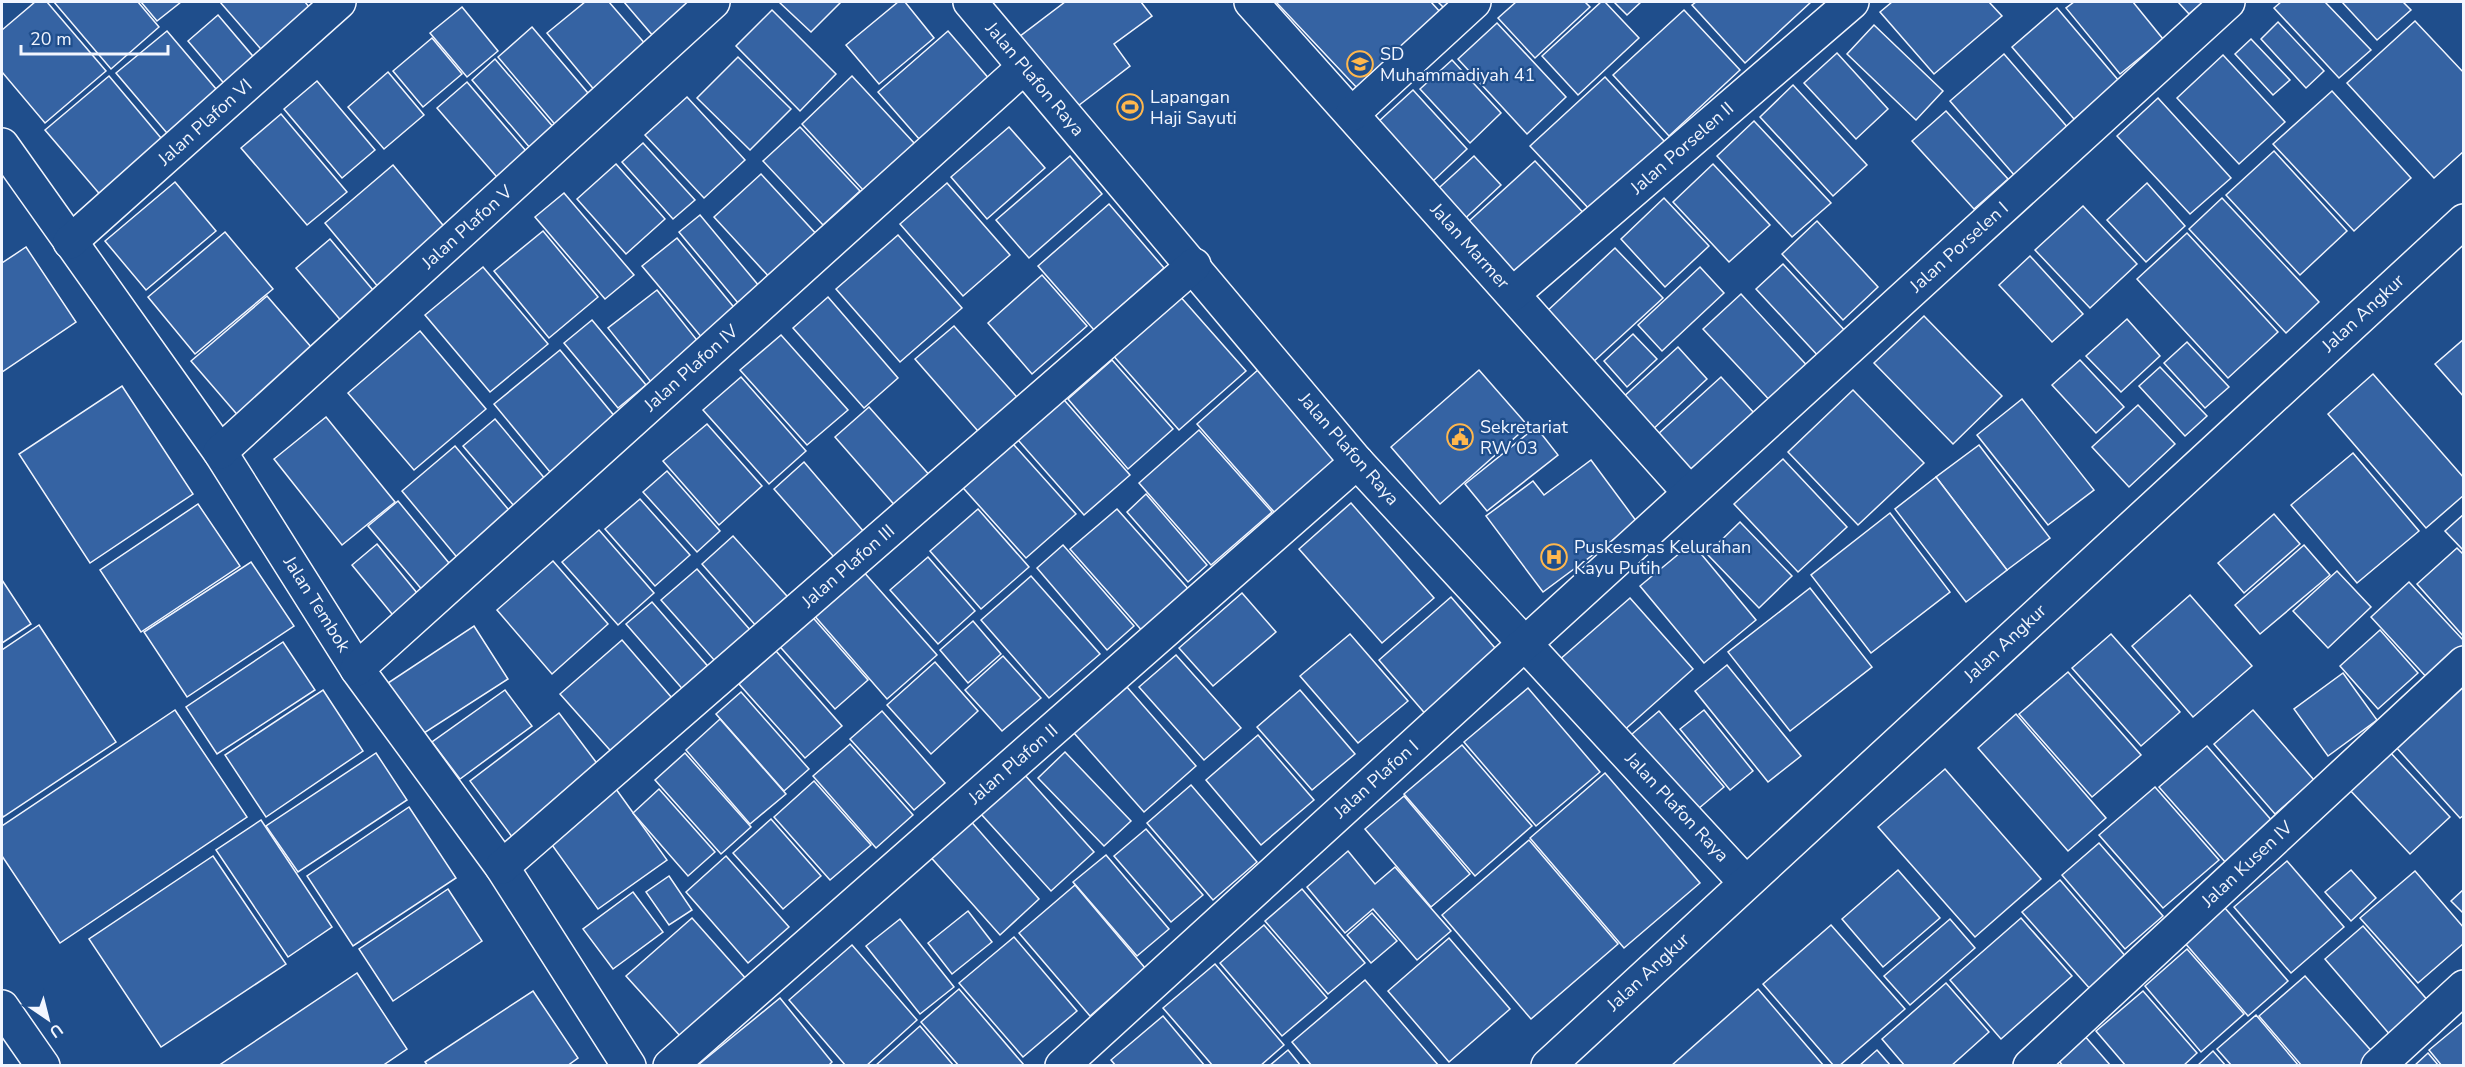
<svg xmlns="http://www.w3.org/2000/svg" width="2465" height="1067" font-family="'Nunito Sans',sans-serif">
  <style>
    .building { fill: #3563a3; stroke: #f2f6ff; stroke-width: 1.5 }
    .lines { fill: none; stroke-linecap: round; stroke-linejoin: round }
    .street-casing { stroke: #f2f6ff; stroke-width: 36 }
    .street { stroke: #1f4e8c; stroke-width: 33 }
    .labels { text-anchor: middle; dominant-baseline: central; stroke-width: 4.5; stroke-linejoin: round; paint-order: stroke }
    .poi-label { font-size: 18px; fill: #f2f6ff; stroke: #1f4e8c; text-anchor: start }
    .street-label { font-size: 18px; fill: #f2f6ff; stroke: #1f4e8c }
  </style>
  <rect width="100%" height="100%" fill="#1f4e8c"/>
  <!-- building -->
  <g class="building">
    <polygon points="35,2 47,2 106,71 45,123 2,72 2,30"/>
    <polygon points="54,2 138,2 159,27 111,69"/>
    <polygon points="141,2 181,2 157,21"/>
    <polygon points="220,2 305,2 315,14 266,55"/>
    <polygon points="585,2 609,2 653,53 601,98 547,33"/>
    <polygon points="624,2 698,2 660,44"/>
    <polygon points="779,2 841,2 811,32"/>
    <polygon points="898,2 905,2 934,38 879,84 846,45"/>
    <polygon points="1065,2 1141,2 1152,16 1114,44 1130,66 1074,109 1019,37"/>
    <polygon points="1276,2 1431,2 1441,13 1358,89"/>
    <polygon points="1438,2 1466,2 1451,15"/>
    <polygon points="1516,2 1585,2 1590,7 1535,58 1498,18"/>
    <polygon points="1601,2 1605,2 1639,38 1578,95 1542,56"/>
    <polygon points="1614,2 1641,2 1627,15"/>
    <polygon points="1696,2 1811,2 1745,63 1692,5"/>
    <polygon points="1892,2 1989,2 2002,16 1934,74 1880,12"/>
    <polygon points="2074,2 2133,2 2163,39 2120,74 2066,8"/>
    <polygon points="2178,2 2203,2 2189,14"/>
    <polygon points="2281,2 2325,2 2371,50 2339,78 2274,8"/>
    <polygon points="2342,2 2403,2 2411,10 2377,40"/>
    <polygon points="462,7 498,51 467,77 430,33"/>
    <polygon points="2057,8 2119,81 2074,119 2012,47"/>
    <polygon points="772,10 836,74 800,111 736,46"/>
    <polygon points="1684,10 1740,70 1669,136 1613,75"/>
    <polygon points="218,15 263,68 233,94 188,41"/>
    <polygon points="2415,21 2464,73 2464,151 2434,178 2347,83"/>
    <polygon points="2278,22 2324,71 2306,88 2261,39"/>
    <polygon points="1497,23 1566,97 1527,134 1458,59"/>
    <polygon points="1874,25 1943,91 1916,120 1847,54"/>
    <polygon points="532,27 593,99 558,128 498,57"/>
    <polygon points="167,31 222,96 172,139 116,73"/>
    <polygon points="948,31 997,88 927,148 878,92"/>
    <polygon points="432,38 462,74 423,107 393,71"/>
    <polygon points="2251,39 2290,80 2273,95 2235,54"/>
    <polygon points="1837,53 1888,109 1856,139 1804,83"/>
    <polygon points="2004,54 2069,129 2015,176 1950,101"/>
    <polygon points="2223,55 2285,122 2239,164 2177,98"/>
    <polygon points="738,57 791,109 750,150 697,98"/>
    <polygon points="495,59 560,135 536,155 472,80"/>
    <polygon points="1452,60 1501,113 1470,143 1420,89"/>
    <polygon points="388,72 424,115 384,149 348,107"/>
    <polygon points="109,76 166,144 103,198 45,130"/>
    <polygon points="852,76 915,144 864,191 802,124"/>
    <polygon points="1605,77 1665,142 1591,211 1530,146"/>
    <polygon points="317,81 375,150 342,178 284,109"/>
    <polygon points="467,82 532,158 502,183 437,108"/>
    <polygon points="1793,85 1867,165 1833,196 1760,117"/>
    <polygon points="1413,90 1467,149 1432,182 1378,122"/>
    <polygon points="2332,91 2411,178 2354,231 2273,144"/>
    <polygon points="687,97 745,160 704,198 645,135"/>
    <polygon points="2158,98 2231,178 2190,214 2117,136"/>
    <polygon points="1946,111 2008,179 1974,209 1912,141"/>
    <polygon points="281,114 347,192 307,225 241,148"/>
    <polygon points="1754,121 1831,203 1792,237 1717,156"/>
    <polygon points="800,127 860,191 823,225 763,161"/>
    <polygon points="1009,127 1045,168 987,219 951,177"/>
    <polygon points="643,143 695,200 673,219 622,162"/>
    <polygon points="2274,151 2347,231 2300,275 2226,195"/>
    <polygon points="1070,156 1102,194 1029,258 996,220"/>
    <polygon points="1474,156 1501,185 1457,226 1430,196"/>
    <polygon points="1535,161 1589,219 1522,282 1467,223"/>
    <polygon points="616,164 665,219 626,254 577,199"/>
    <polygon points="1713,164 1770,225 1729,262 1673,202"/>
    <polygon points="393,165 447,230 379,288 325,223"/>
    <polygon points="761,174 819,237 772,280 714,217"/>
    <polygon points="175,182 216,231 146,290 105,241"/>
    <polygon points="947,183 1010,255 963,296 900,224"/>
    <polygon points="2147,183 2185,226 2146,262 2107,220"/>
    <polygon points="564,193 634,275 605,299 535,217"/>
    <polygon points="1664,198 1709,246 1665,287 1621,239"/>
    <polygon points="2222,198 2319,302 2286,333 2189,229"/>
    <polygon points="1109,204 1164,268 1094,330 1038,266"/>
    <polygon points="2083,206 2137,264 2090,308 2035,250"/>
    <polygon points="700,215 759,286 738,303 679,232"/>
    <polygon points="1817,221 1878,287 1843,320 1782,254"/>
    <polygon points="543,231 598,297 549,338 494,271"/>
    <polygon points="225,232 273,289 195,354 148,297"/>
    <polygon points="2187,233 2278,332 2228,378 2137,279"/>
    <polygon points="898,235 962,308 900,362 836,289"/>
    <polygon points="677,238 737,311 703,339 642,266"/>
    <polygon points="330,239 383,302 349,330 296,268"/>
    <polygon points="26,247 76,322 2,372 2,263"/>
    <polygon points="1615,248 1663,298 1592,363 1545,313"/>
    <polygon points="2030,256 2083,314 2052,342 1999,285"/>
    <polygon points="1783,264 1848,334 1821,359 1756,289"/>
    <polygon points="483,267 548,344 490,392 425,315"/>
    <polygon points="1700,267 1724,293 1662,351 1638,325"/>
    <polygon points="1042,275 1087,326 1032,374 988,323"/>
    <polygon points="657,290 704,349 655,387 608,328"/>
    <polygon points="1178,294 1246,371 1179,430 1111,353"/>
    <polygon points="1741,294 1813,372 1776,407 1703,329"/>
    <polygon points="267,296 318,355 241,419 191,361"/>
    <polygon points="828,297 898,378 864,408 793,328"/>
    <polygon points="1924,316 2002,396 1953,444 1874,363"/>
    <polygon points="2127,319 2160,356 2121,392 2086,356"/>
    <polygon points="592,320 646,385 618,408 564,343"/>
    <polygon points="954,326 1023,404 984,438 915,359"/>
    <polygon points="420,331 486,409 414,470 348,393"/>
    <polygon points="1633,334 1657,359 1627,387 1604,361"/>
    <polygon points="781,335 848,410 807,445 740,370"/>
    <polygon points="2464,339 2464,397 2435,364"/>
    <polygon points="2187,342 2229,387 2205,408 2164,363"/>
    <polygon points="1678,347 1707,379 1650,432 1620,400"/>
    <polygon points="560,350 616,418 550,472 494,404"/>
    <polygon points="1112,360 1173,429 1128,469 1068,399"/>
    <polygon points="2080,360 2124,407 2096,433 2052,385"/>
    <polygon points="2160,367 2207,416 2185,436 2139,386"/>
    <polygon points="1259,369 1336,458 1275,513 1197,424"/>
    <polygon points="1479,370 1528,426 1440,504 1391,447"/>
    <polygon points="2373,374 2464,478 2464,495 2426,528 2328,414"/>
    <polygon points="741,377 806,451 769,484 703,410"/>
    <polygon points="1721,377 1755,414 1692,472 1657,435"/>
    <polygon points="122,386 193,494 90,563 19,454"/>
    <polygon points="1853,390 1924,463 1858,525 1788,452"/>
    <polygon points="1058,393 1130,475 1084,515 1012,433"/>
    <polygon points="2022,399 2094,490 2048,525 1977,435"/>
    <polygon points="2138,405 2175,444 2129,487 2092,447"/>
    <polygon points="869,407 932,478 898,509 835,437"/>
    <polygon points="326,417 395,502 342,545 274,459"/>
    <polygon points="495,419 546,480 514,506 463,446"/>
    <polygon points="707,424 762,486 719,525 663,461"/>
    <polygon points="1536,427 1558,455 1487,511 1465,484"/>
    <polygon points="1199,430 1272,512 1211,565 1139,483"/>
    <polygon points="1006,436 1076,514 1026,558 956,480"/>
    <polygon points="1979,445 2050,538 2007,570 1936,477"/>
    <polygon points="455,446 513,515 460,561 402,491"/>
    <polygon points="2353,453 2419,531 2357,583 2291,505"/>
    <polygon points="1783,459 1847,527 1798,572 1734,504"/>
    <polygon points="1591,460 1637,522 1543,592 1486,516 1533,481 1544,495"/>
    <polygon points="804,462 870,539 841,565 774,489"/>
    <polygon points="667,471 720,531 697,552 643,492"/>
    <polygon points="1936,477 2007,570 1966,602 1895,509"/>
    <polygon points="1146,494 1207,565 1188,582 1127,512"/>
    <polygon points="640,499 690,555 655,586 605,529"/>
    <polygon points="398,501 458,574 429,598 368,526"/>
    <polygon points="1351,503 1434,598 1382,643 1299,549"/>
    <polygon points="198,504 240,566 141,632 100,570"/>
    <polygon points="978,509 1029,567 981,609 930,551"/>
    <polygon points="1117,509 1191,592 1144,633 1070,549"/>
    <polygon points="1890,513 1950,592 1871,653 1811,575"/>
    <polygon points="2274,514 2300,544 2244,593 2218,563"/>
    <polygon points="2464,514 2464,551 2445,531"/>
    <polygon points="1740,522 1792,576 1759,608 1707,554"/>
    <polygon points="599,530 654,593 618,625 562,562"/>
    <polygon points="733,536 795,605 763,634 702,564"/>
    <polygon points="1692,543 1756,620 1704,663 1640,586"/>
    <polygon points="377,544 426,604 401,625 352,565"/>
    <polygon points="1063,545 1134,626 1107,650 1037,568"/>
    <polygon points="2304,545 2330,575 2260,634 2235,605"/>
    <polygon points="2457,548 2464,555 2464,637 2417,584"/>
    <polygon points="928,557 975,611 938,644 890,590"/>
    <polygon points="553,561 608,624 552,674 497,610"/>
    <polygon points="251,562 294,626 187,697 144,632"/>
    <polygon points="697,569 758,639 723,670 661,600"/>
    <polygon points="862,570 937,655 887,699 813,614"/>
    <polygon points="2337,571 2371,607 2328,648 2293,611"/>
    <polygon points="1031,576 1100,654 1049,698 981,620"/>
    <polygon points="2,580 31,624 2,643"/>
    <polygon points="2409,582 2464,641 2464,650 2430,681 2371,617"/>
    <polygon points="1810,588 1872,667 1790,731 1728,652"/>
    <polygon points="1242,593 1276,632 1213,686 1179,648"/>
    <polygon points="2190,595 2252,666 2193,717 2132,646"/>
    <polygon points="1451,597 1501,655 1428,717 1379,660"/>
    <polygon points="1630,598 1693,669 1621,733 1558,661"/>
    <polygon points="652,602 712,671 686,693 626,624"/>
    <polygon points="808,612 868,680 835,709 775,641"/>
    <polygon points="973,621 1001,654 968,683 940,650"/>
    <polygon points="39,625 116,742 3,817 2,814 2,650"/>
    <polygon points="474,626 508,679 421,735 388,683"/>
    <polygon points="2380,630 2418,673 2378,709 2340,666"/>
    <polygon points="1350,634 1408,701 1358,743 1300,676"/>
    <polygon points="2111,634 2180,712 2141,746 2072,668"/>
    <polygon points="622,640 678,705 617,758 560,694"/>
    <polygon points="283,642 315,690 217,754 186,707"/>
    <polygon points="776,651 842,726 805,758 739,684"/>
    <polygon points="1176,655 1241,728 1204,760 1139,687"/>
    <polygon points="1003,656 1041,698 1002,731 965,690"/>
    <polygon points="935,662 978,711 931,754 887,705"/>
    <polygon points="1727,665 1801,756 1768,782 1695,691"/>
    <polygon points="2068,672 2141,755 2092,797 2019,714"/>
    <polygon points="2343,673 2377,720 2328,756 2294,709"/>
    <polygon points="2464,685 2464,815 2460,818 2396,747"/>
    <polygon points="1127,687 1196,766 1144,812 1074,733"/>
    <polygon points="1528,688 1600,772 1536,826 1464,742"/>
    <polygon points="323,690 363,751 266,817 225,755"/>
    <polygon points="505,690 532,726 460,779 432,742"/>
    <polygon points="1300,690 1355,754 1312,790 1257,727"/>
    <polygon points="741,692 809,769 784,791 716,714"/>
    <polygon points="175,710 247,817 60,943 2,856 2,826"/>
    <polygon points="1704,710 1753,771 1730,790 1680,729"/>
    <polygon points="2253,710 2314,780 2275,814 2214,744"/>
    <polygon points="882,711 945,783 914,810 850,739"/>
    <polygon points="1659,711 1724,787 1691,815 1625,740"/>
    <polygon points="559,713 605,774 516,842 470,781"/>
    <polygon points="2016,714 2106,818 2068,851 1978,748"/>
    <polygon points="720,719 786,794 750,824 686,750"/>
    <polygon points="1258,735 1314,800 1261,845 1206,780"/>
    <polygon points="850,744 913,815 876,848 813,776"/>
    <polygon points="1462,745 1532,826 1475,876 1404,794"/>
    <polygon points="2207,746 2273,822 2226,863 2159,787"/>
    <polygon points="2389,751 2450,817 2410,854 2348,788"/>
    <polygon points="1065,752 1131,821 1104,846 1038,778"/>
    <polygon points="376,753 407,800 298,872 266,826"/>
    <polygon points="685,753 751,827 721,854 655,780"/>
    <polygon points="1945,769 2041,879 1975,937 1878,827"/>
    <polygon points="1605,773 1700,883 1624,948 1530,838"/>
    <polygon points="1024,774 1094,852 1051,891 981,814"/>
    <polygon points="814,781 871,845 830,880 774,817"/>
    <polygon points="1191,785 1257,862 1213,900 1147,823"/>
    <polygon points="2155,787 2219,860 2163,908 2099,835"/>
    <polygon points="616,789 667,860 598,909 547,838"/>
    <polygon points="659,789 715,852 688,876 633,813"/>
    <polygon points="1404,796 1470,874 1431,907 1365,829"/>
    <polygon points="409,807 456,878 353,946 307,876"/>
    <polygon points="968,818 1039,899 1000,935 927,853"/>
    <polygon points="771,819 821,876 783,909 733,853"/>
    <polygon points="261,820 332,927 288,957 216,850"/>
    <polygon points="1146,829 1203,895 1171,922 1114,856"/>
    <polygon points="1529,840 1618,944 1531,1019 1442,915"/>
    <polygon points="2099,843 2163,916 2125,949 2062,875"/>
    <polygon points="1348,851 1375,884 1395,867 1451,931 1417,960 1373,909 1345,933 1307,887"/>
    <polygon points="1106,855 1169,929 1137,956 1073,882"/>
    <polygon points="213,856 286,964 161,1047 89,939"/>
    <polygon points="726,856 789,927 748,963 686,892"/>
    <polygon points="2287,861 2344,927 2291,973 2234,907"/>
    <polygon points="1898,870 1940,918 1883,967 1842,919"/>
    <polygon points="2351,870 2376,898 2351,921 2325,892"/>
    <polygon points="2415,871 2464,928 2464,943 2418,983 2360,918"/>
    <polygon points="669,876 692,910 669,925 646,892"/>
    <polygon points="2060,880 2127,958 2091,990 2022,912"/>
    <polygon points="1075,885 1145,968 1090,1016 1019,933"/>
    <polygon points="448,889 482,941 393,1001 359,949"/>
    <polygon points="1302,889 1365,963 1328,994 1265,921"/>
    <polygon points="2464,889 2464,914 2451,901"/>
    <polygon points="633,892 663,932 613,969 583,929"/>
    <polygon points="2225,908 2288,981 2248,1016 2185,943"/>
    <polygon points="968,911 992,942 952,974 928,943"/>
    <polygon points="1372,913 1397,941 1371,963 1347,935"/>
    <polygon points="692,918 747,980 681,1037 626,976"/>
    <polygon points="2021,918 2072,976 2001,1039 1950,980"/>
    <polygon points="900,919 954,987 920,1014 866,946"/>
    <polygon points="1950,919 1975,948 1910,1005 1884,976"/>
    <polygon points="1264,925 1327,998 1282,1036 1220,963"/>
    <polygon points="1831,925 1905,1009 1839,1066 1834,1066 1763,984"/>
    <polygon points="2363,926 2430,1003 2391,1036 2325,959"/>
    <polygon points="1014,937 1077,1011 1023,1057 959,983"/>
    <polygon points="1449,938 1510,1009 1449,1062 1388,991"/>
    <polygon points="852,945 917,1020 866,1066 846,1066 789,1000"/>
    <polygon points="2187,949 2244,1014 2201,1052 2145,986"/>
    <polygon points="1215,964 1284,1045 1260,1066 1213,1066 1163,1008"/>
    <polygon points="357,973 407,1049 382,1066 218,1066"/>
    <polygon points="2305,976 2375,1055 2362,1066 2302,1066 2259,1016"/>
    <polygon points="1365,980 1439,1066 1312,1066 1292,1042"/>
    <polygon points="1946,983 1989,1032 1951,1066 1905,1066 1882,1039"/>
    <polygon points="959,989 1024,1065 1023,1066 959,1066 921,1022"/>
    <polygon points="1758,989 1824,1066 1671,1066"/>
    <polygon points="533,991 578,1058 567,1066 428,1066 425,1062"/>
    <polygon points="2143,991 2197,1053 2183,1066 2126,1066 2096,1031"/>
    <polygon points="780,998 832,1062 828,1066 698,1065"/>
    <polygon points="2256,1015 2299,1066 2232,1066 2217,1049"/>
    <polygon points="1163,1016 1205,1066 1116,1066 1111,1060"/>
    <polygon points="2464,1021 2464,1066 2442,1066 2429,1050"/>
    <polygon points="920,1026 954,1066 875,1066"/>
    <polygon points="2083,1034 2111,1066 2063,1066 2056,1057"/>
    <polygon points="1288,1050 1301,1066 1269,1066"/>
    <polygon points="1877,1050 1891,1066 1859,1066"/>
    <polygon points="2213,1051 2226,1066 2197,1066"/>
    <polygon points="2428,1053 2439,1066 2414,1066"/>
  </g>
  <g class="lines">
    <!-- street casing -->
    <g class="street-casing">
      <g id="street">
        <polyline points="970,2 1357,462 1745,882"/>
        <polyline points="1251,2 1689,492"/>
        <polyline points="1352,114 1474,2"/>
        <polyline points="2,145 220,452 357,669 502,867 629,1066"/>
        <polyline points="70,242 339,2"/>
        <polyline points="1513,294 1852,2"/>
        <polyline points="220,452 713,2"/>
        <polyline points="357,669 1024,67"/>
        <polyline points="502,867 1194,265"/>
        <polyline points="2,1007 43,1066"/>
        <polyline points="670,1066 1357,462"/>
        <polyline points="1062,1066 2228,2"/>
        <polyline points="1548,1066 2464,221"/>
        <polyline points="2030,1066 2464,663"/>
        <polyline points="2378,1066 2464,987"/>
      </g>
    </g>
    <!-- street -->
    <use href="#street" class="street"/>
  </g>
  <!-- icons -->
  <defs>
    <g id="school-ring" transform="scale(1.35)"><circle r="9.5" fill="#1f4e8c" stroke="#ffb74d" stroke-width="1.5"/><path d="M0-5L7-2L0 1L-7-2ZM-4 1L0 2.5L4 1V4Q0 6-4 4Z" fill="#ffb74d"/></g>
    <g id="stadium-ring" transform="scale(1.35)"><circle r="9.5" fill="#1f4e8c" stroke="#ffb74d" stroke-width="1.5"/><path d="M0-5a6.5 5 0 1 0 0 10a6.5 5 0 1 0 0-10ZM-3.5-1.8h7v3.6h-7Z" fill="#ffb74d"/></g>
    <g id="civic-ring" transform="scale(1.35)"><circle r="9.5" fill="#1f4e8c" stroke="#ffb74d" stroke-width="1.5"/><path d="M-.6-6.5H3V-4.5H.6V-3L4-1V1h2V6H-6V1h2V-1L-.6-3ZM-1.2 2.5V6h2.4V2.5Z" fill="#ffb74d"/></g>
    <g id="hospital-ring" transform="scale(1.35)"><circle r="9.5" fill="#1f4e8c" stroke="#ffb74d" stroke-width="1.5"/><path d="M-5-5h3v3.5h4V-5h3V5h-3V1.5h-4V5h-3Z" fill="#ffb74d"/></g>
  </defs>
  <g fill-rule="evenodd">
    <use href="#school-ring" x="1360" y="64"/>
    <use href="#stadium-ring" x="1130" y="107"/>
    <use href="#civic-ring" x="1460" y="437"/>
    <use href="#hospital-ring" x="1554" y="557"/>
  </g>
  <g class="labels">
    <!-- poi labels -->
    <g class="poi-label">
      <text x="1380" y="54">SD<tspan x="1380" dy="21">Muhammadiyah 41</tspan></text>
      <text x="1150" y="97">Lapangan<tspan x="1150" dy="21">Haji Sayuti</tspan></text>
      <text x="1480" y="427">Sekretariat<tspan x="1480" dy="21">RW 03</tspan></text>
      <text x="1574" y="547">Puskesmas Kelurahan<tspan x="1574" dy="21">Kayu Putih</tspan></text>
    </g>
    <!-- street labels -->
    <g class="street-label">
      <text transform="translate(1035 79) rotate(50)">Jalan Plafon Raya</text>
      <text transform="translate(205 122) rotate(-42)">Jalan Plafon VI</text>
      <text transform="translate(1682 148) rotate(-41)">Jalan Porselen II</text>
      <text transform="translate(467 227) rotate(-42)">Jalan Plafon V</text>
      <text transform="translate(1470 246) rotate(48)">Jalan Marmer</text>
      <text transform="translate(1959 247) rotate(-42)">Jalan Porselen I</text>
      <text transform="translate(2363 313) rotate(-43)">Jalan Angkur</text>
      <text transform="translate(691 368) rotate(-42)">Jalan Plafon IV</text>
      <text transform="translate(1349 449) rotate(49)">Jalan Plafon Raya</text>
      <text transform="translate(848 566) rotate(-41)">Jalan Plafon III</text>
      <text transform="translate(317 604) rotate(58)">Jalan Tembok</text>
      <text transform="translate(2005 643) rotate(-43)">Jalan Angkur</text>
      <text transform="translate(1013 764) rotate(-41)">Jalan Plafon II</text>
      <text transform="translate(1376 779) rotate(-42)">Jalan Plafon I</text>
      <text transform="translate(1677 807) rotate(47)">Jalan Plafon Raya</text>
      <text transform="translate(2247 864) rotate(-43)">Jalan Kusen IV</text>
      <text transform="translate(1648 972) rotate(-43)">Jalan Angkur</text>
    </g>
  </g>
  <!-- border -->
  <rect width="2465" height="1067" fill="none" stroke="#f2f6ff" stroke-width="6"/>
  <!-- north arrow -->
  <g transform="translate(48 1019) rotate(145)" stroke="#1f4e8c" stroke-width="4.5" paint-order="stroke">
  <path d="M0-4.5L10 22L0 15L-10 22Z" fill="#f2f6ff"/>
  <text y="-9" font-size="16" font-weight="bold" text-anchor="middle" fill="#f2f6ff">U</text>
  </g>
  <!-- scale -->
  <path d="M21 45v9h147v-9" fill="none" stroke="#f2f6ff" stroke-width="3"/>
  <text x="30" y="45" font-size="18" fill="#f2f6ff" stroke="#1f4e8c" stroke-width="4.5" paint-order="stroke">20 m</text>
</svg>
